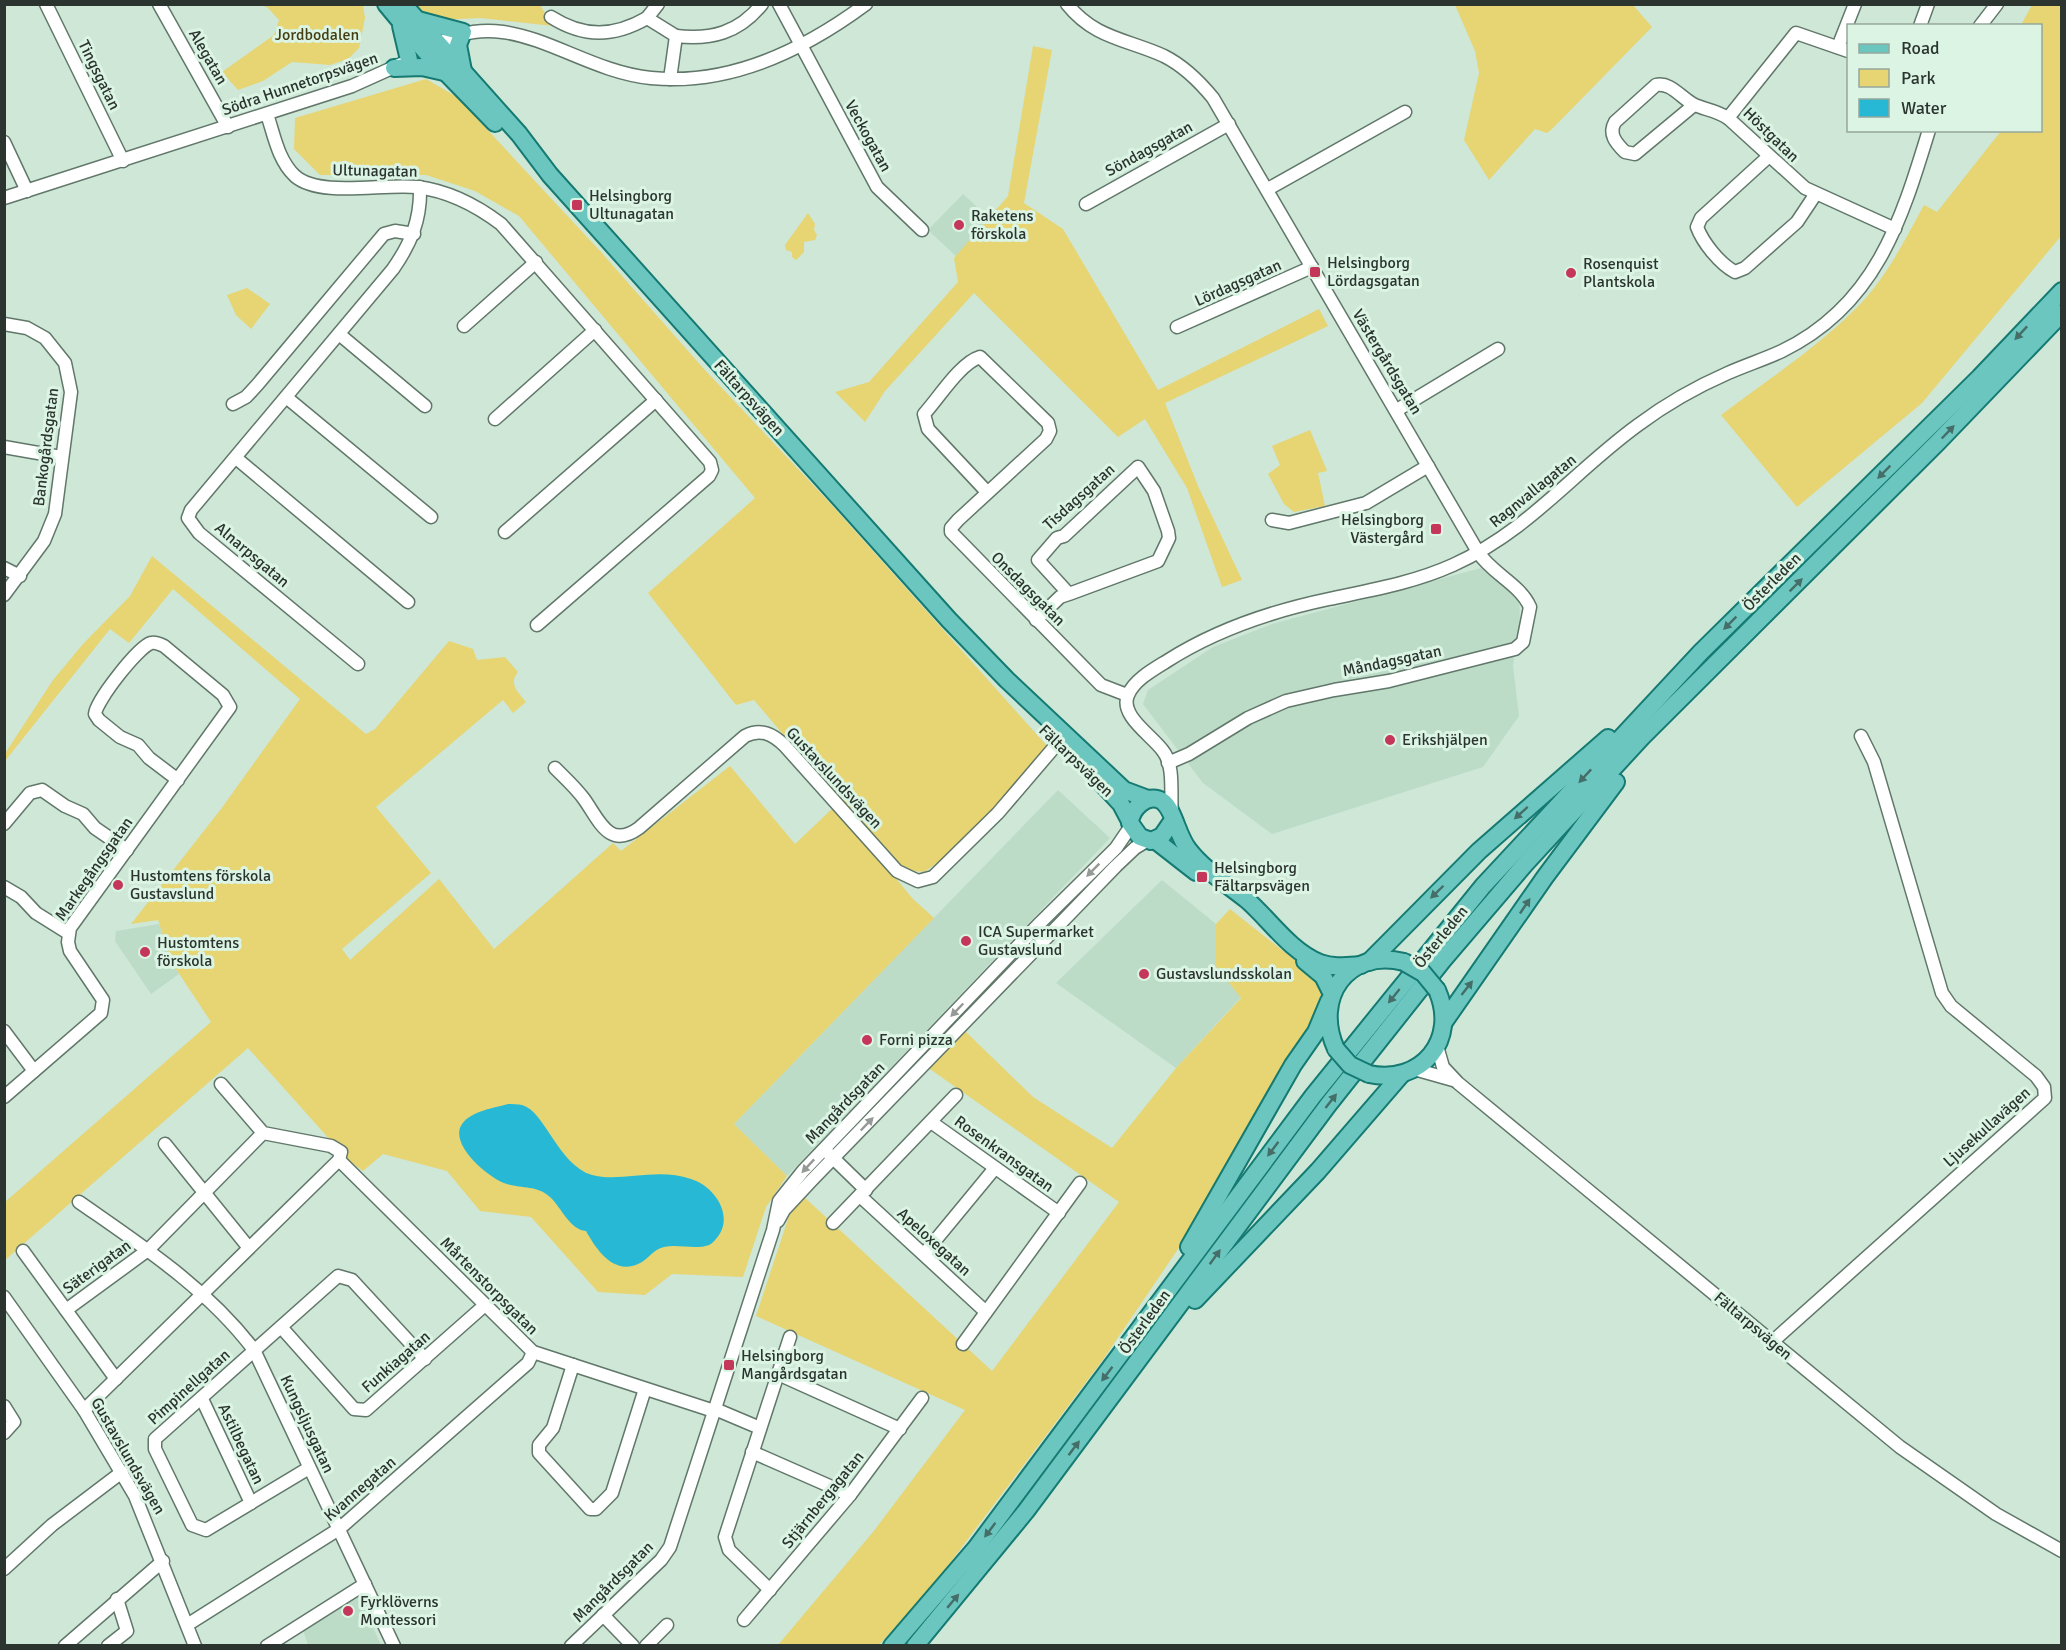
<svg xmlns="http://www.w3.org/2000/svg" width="2066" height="1650" font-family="Signika,sans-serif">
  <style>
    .built { fill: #bcdcc8 }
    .green { fill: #e7d473 }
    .water { fill: #27b8d6 }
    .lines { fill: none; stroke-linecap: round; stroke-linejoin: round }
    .minor-casing { stroke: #607769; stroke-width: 15 }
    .major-casing { stroke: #147a72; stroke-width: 20 }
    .minor { stroke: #fff; stroke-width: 12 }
    .major { stroke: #6bc6c0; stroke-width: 16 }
    .major-bridge-casing { stroke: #147a72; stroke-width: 20; stroke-linecap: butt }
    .major-bridge { stroke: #6bc6c0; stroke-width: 16 }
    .oneway { fill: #456e68 }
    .oneway2 { fill: #959a96 }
    .poi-dot { fill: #c5365b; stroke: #dbf4e4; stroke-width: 2 }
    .labels { text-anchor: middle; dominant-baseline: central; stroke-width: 6; stroke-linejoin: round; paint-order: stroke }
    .park-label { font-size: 16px; fill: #443c12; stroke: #dbf4e4 }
    .street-label { font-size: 16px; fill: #2b342e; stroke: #dbf4e4 }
    .poi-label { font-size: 16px; fill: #2b342e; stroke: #dbf4e4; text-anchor: start }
  </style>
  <rect width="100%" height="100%" fill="#cee7d7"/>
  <!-- built -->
  <g class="built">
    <polygon points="963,194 991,220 956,256 928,230"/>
    <polygon points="1481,568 1519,597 1520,621 1513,666 1519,716 1483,767 1272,834 1203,783 1143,704 1148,690 1213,647 1272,624"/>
    <polygon points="1058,790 1110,838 787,1176 734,1124"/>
    <polygon points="1162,880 1216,924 1216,966 1241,997 1176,1068 1056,983"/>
    <polygon points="159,924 172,963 179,974 151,994 115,941 116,931"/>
    <polygon points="358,1595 381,1645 308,1645 302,1627"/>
  </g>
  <!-- green -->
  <g class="green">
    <polygon points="258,5 363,5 365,18 359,48 348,59 330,65 292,62 263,81 238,90 222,72 274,35 279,20 267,7"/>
    <polygon points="412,5 540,5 553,26 480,18 439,20"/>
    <polygon points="1455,5 1633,5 1652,27 1552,129 1547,133 1535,129 1489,180 1464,140 1479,73 1475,51"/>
    <path d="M2032,5H2061V236L1922,403L1797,507L1721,415C1770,378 1823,344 1865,299C1889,272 1907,236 1924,205L1937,212L2001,131L2040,130V26L2021,25Z"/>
    <polygon points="1033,46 1052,50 1024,203 1063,229 1158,390 1319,309 1328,326 1165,403 1198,486 1242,580 1222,587 1187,488 1145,419 1118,437 974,293 885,391 865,422 835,392 869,382 958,282 954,258 1008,196"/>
    <path d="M426,79L457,97L600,251L703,368L829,502L1048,747C1010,790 973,841 924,872L903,870L839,801L754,700L736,705L648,593L755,498L519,216L475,191L426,175H320L294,149L295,118Z"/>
    <polygon points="808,213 815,224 814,230 817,235 815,240 804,242 804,252 796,260 792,257 792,252 786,250 785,245"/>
    <polygon points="247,288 270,304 251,329 236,315 227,295"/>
    <polygon points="1310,430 1327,471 1318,473 1325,506 1294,512 1284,504 1268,474 1280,465 1272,446"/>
    <path d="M152,556L366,734L375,729L449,641L473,649L477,660L505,657L518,672C508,684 518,692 526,702L513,713L503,700L376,807L431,873L342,949L350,960L439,879L494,949L613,843L621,851L730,766L795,844L836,805L912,898L934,918L734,1124L787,1176L766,1207L743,1277L672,1274L645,1295L598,1292L531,1217L480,1211L447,1171L383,1154L363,1171L348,1160L248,1048L5,1260V1202L211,1022L172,963L158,920L131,924L221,809L300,699L173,589L129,643L110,629L5,761L4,755L53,680L83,644L130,596Z"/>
    <polygon points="1230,909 1320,980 1324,989 1319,1018 1195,1224 1102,1361 928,1592 879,1645 778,1645 873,1532 965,1410 756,1316 789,1216 803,1196 992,1371 1119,1202 927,1067 964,1030 1033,1097 1112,1148 1176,1068 1241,998 1216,966 1216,924"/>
  </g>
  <!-- water -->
  <path class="water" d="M508,1104C512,1104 518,1104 522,1105C545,1111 558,1165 592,1175C620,1183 656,1167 691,1179C714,1186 733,1214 719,1235C716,1239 713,1243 709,1245C695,1250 679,1244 664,1247C653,1249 648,1260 638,1264C613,1275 596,1249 586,1231C570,1230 561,1207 550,1197C537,1185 522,1189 507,1184C489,1179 448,1144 462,1124C471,1111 494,1108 508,1104Z"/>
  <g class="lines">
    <!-- minor casing -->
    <g class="minor-casing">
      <g id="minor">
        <polyline points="46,4 123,161"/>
        <polyline points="159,4 228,127"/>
        <polyline points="658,4 647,18 676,36"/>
        <polyline points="779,4 877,187 922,230"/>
        <path d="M1067,4C1095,39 1127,39 1164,56C1184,66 1199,81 1213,98L1478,552C1491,573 1520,584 1530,607L1523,642L1515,649L1389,681L1334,690L1286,701L1248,718L1189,754L1168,763"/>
        <path d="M551,17C584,38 614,37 647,18"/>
        <polyline points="1920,26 1928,4"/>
        <polyline points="1980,26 1997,4"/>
        <path d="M432,47C510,0 571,70 651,78C730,86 804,50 866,4"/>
        <polyline points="1838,47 1855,4"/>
        <polyline points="1848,51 1796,33 1728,118 1805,188 1895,229"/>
        <path d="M670,79L676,36C711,40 739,33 762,4"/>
        <path d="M1694,105L1635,154L1625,152C1616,143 1608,134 1615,122L1656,85C1671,82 1680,97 1693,104C1705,110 1713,109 1728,118"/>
        <path d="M267,114C274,135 278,160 295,176C320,198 384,183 417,187C449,191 476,205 501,224L710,462L712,470L709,476L537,625"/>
        <polyline points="4,142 27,191"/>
        <path d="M1768,157L1701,218L1697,227C1703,243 1720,264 1735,272L1745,268L1797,222L1815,195"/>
        <polyline points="1268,189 1405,112"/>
        <polyline points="4,198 352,86 401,64"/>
        <polyline points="1086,204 1229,124"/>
        <polyline points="4,324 27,328 45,338 65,363 71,392 55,514 44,541 4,595"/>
        <polyline points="464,326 536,262"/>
        <polyline points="1177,327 1312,267"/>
        <polyline points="339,334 425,406"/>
        <polyline points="286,397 431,517"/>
        <polyline points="233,404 246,397 258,384 384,234 395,231 414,234"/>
        <polyline points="1397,410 1498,349"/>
        <polyline points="495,419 595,330"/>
        <polyline points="4,447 61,457"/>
        <polyline points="236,458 408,602"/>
        <path d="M987,492L928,429L924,414C938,399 960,363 980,357L1048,423L1050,431L1046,439L958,520L951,528V532L1101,685L1127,695"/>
        <polyline points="1272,520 1289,523 1366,503 1428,466"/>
        <polyline points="505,532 656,400"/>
        <polyline points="4,568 20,576"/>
        <polyline points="1036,620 1060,597 1069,594 1158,561 1169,538 1168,531 1154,491 1138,467 1064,536 1057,538 1038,560 1069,594"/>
        <path d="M358,664L199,533L188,518L191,510L393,269C411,243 421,220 420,187"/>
        <path d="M555,768C565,778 576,788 584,799C599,820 609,850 639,828L745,736C761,728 773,734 785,746L897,871L918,881L933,877L998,813L1057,744L1063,742L1075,747"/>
        <path d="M1172,814C1170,795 1175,766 1163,751C1153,736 1119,716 1128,695C1134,680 1154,669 1167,661C1217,629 1272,611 1329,599C1371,590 1413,583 1453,565C1530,530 1572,473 1638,425C1666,404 1696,387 1728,373C1746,365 1765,359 1782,351C1875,306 1901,222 1929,130"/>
        <polyline points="4,824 30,793 42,790 65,806 83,814 95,828 127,850"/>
        <polyline points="4,887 21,897 36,913 68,933"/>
        <polyline points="4,1031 34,1071"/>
        <polyline points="1437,1046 1443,1067 1458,1083 1900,1447 1996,1514 2062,1551"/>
        <polyline points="1414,1069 1453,1080"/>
        <path d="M4,1097L101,1013L103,1000L70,951L68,942L70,928L230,707L223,695L164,646C160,644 155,642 151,643C138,647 96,701 95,714L99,720L120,737L138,745L149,758L178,780"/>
        <polyline points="931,1122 1059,1213"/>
        <polyline points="165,1144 249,1248"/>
        <polyline points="829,1154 866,1190"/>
        <polyline points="339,1160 533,1352 714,1411"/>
        <polyline points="860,1196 986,1312"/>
        <path d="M79,1202C142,1246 207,1288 254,1350L394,1646"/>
        <polyline points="778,1221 784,1210 812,1180 1116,866 1135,848 1148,840"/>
        <polyline points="833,1223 956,1095"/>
        <polyline points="23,1251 116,1379"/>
        <polyline points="924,1254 995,1168"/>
        <polyline points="4,1297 84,1410 135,1496 195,1646"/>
        <polyline points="66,1310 148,1250 263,1133"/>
        <polyline points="281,1327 354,1409 366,1410 485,1305"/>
        <polyline points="1772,1342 2045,1098 2044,1087 2036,1076 1951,1006 1942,993 1874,762 1861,736"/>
        <polyline points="963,1344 1080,1183"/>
        <polyline points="573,1365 553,1428 539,1445 539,1453 590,1509 596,1509 612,1493 645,1389"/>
        <polyline points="778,1374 900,1429"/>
        <polyline points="202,1399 251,1503"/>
        <polyline points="4,1406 14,1422 4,1433"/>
        <polyline points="715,1409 760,1428"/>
        <polyline points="84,1410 339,1160 341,1152 331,1146 263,1133 221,1084"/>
        <polyline points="752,1452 850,1495"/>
        <polyline points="309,1468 206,1530 192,1525 155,1449 155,1439 338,1276 352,1280 425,1359"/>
        <polyline points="4,1569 52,1525 122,1472"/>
        <polyline points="770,1590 729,1550 725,1537 790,1337"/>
        <polyline points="603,1615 633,1646"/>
        <polyline points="744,1620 850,1495 922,1398"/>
        <polyline points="187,1625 339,1529 528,1363 533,1352"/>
        <polyline points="65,1646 163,1561"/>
        <polyline points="108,1646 127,1631 117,1599"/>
        <polyline points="267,1646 365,1584"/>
        <polyline points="571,1646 661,1560 670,1547 773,1230 779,1201 803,1171 1040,923 1116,848 1131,826"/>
        <polyline points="646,1646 667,1625"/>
      </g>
    </g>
    <!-- major casing -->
    <g class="major-casing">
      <g id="major">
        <polyline points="386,4 425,51 495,123"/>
        <polyline points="403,4 519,134 550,175 949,620 1007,680 1124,790 1148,799"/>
        <polyline points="418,20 463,32 458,45 463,71"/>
        <polyline points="401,26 409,60"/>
        <polyline points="394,68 422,67 444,72"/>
        <polyline points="1096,777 1121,804 1130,821"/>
        <path d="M1173,820L1162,836L1151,841L1140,837L1130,823C1131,809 1147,792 1162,801C1174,809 1177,835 1188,849C1203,869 1227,884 1247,900C1270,920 1290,951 1320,963C1333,968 1347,966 1361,965"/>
        <polyline points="1155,840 1196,872"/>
        <polyline points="1305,961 1323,976 1332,994"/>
        <polyline points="1369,962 1479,851 1608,738"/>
        <polyline points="1444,1022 1545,877 1616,782"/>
        <path d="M1336,1049C1313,998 1347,948 1404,962"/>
        <path d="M1369,1074C1421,1085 1459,1040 1437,990"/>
        <polyline points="1189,1247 1293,1065 1316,1032 1329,1001"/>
        <polyline points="1195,1300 1318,1171 1401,1075"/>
        <polyline points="892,1646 976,1548 1313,1096 1483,886 1701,652 1980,377 2062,291"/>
        <polyline points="915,1646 1026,1511 1328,1105 1443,960 1525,864 1642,737 1938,442 2062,313"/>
      </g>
    </g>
    <!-- minor -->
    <use href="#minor" class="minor"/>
    <!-- major -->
    <use href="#major" class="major"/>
    <!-- major-bridge casing -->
    <g class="major-bridge-casing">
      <g id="major-bridge">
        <polyline points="1404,962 1423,973 1437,990"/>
        <polyline points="1336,1049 1350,1065 1369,1074"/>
      </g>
    </g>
    <!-- major-bridge -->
    <use href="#major-bridge" class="major-bridge"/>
  </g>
  <!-- one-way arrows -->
  <defs><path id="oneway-solid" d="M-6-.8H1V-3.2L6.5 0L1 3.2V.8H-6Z" transform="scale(1.5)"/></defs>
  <g class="oneway">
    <use href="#oneway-solid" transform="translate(2021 333) rotate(133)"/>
    <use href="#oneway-solid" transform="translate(1948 432) rotate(-46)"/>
    <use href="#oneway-solid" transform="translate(1884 472) rotate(135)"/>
    <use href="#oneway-solid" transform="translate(1796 585) rotate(-45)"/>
    <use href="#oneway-solid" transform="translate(1730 623) rotate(135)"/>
    <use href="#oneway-solid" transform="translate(1585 776) rotate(133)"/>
    <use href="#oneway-solid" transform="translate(1521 813) rotate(138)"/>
    <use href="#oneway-solid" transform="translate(1437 892) rotate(136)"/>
    <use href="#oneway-solid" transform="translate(1525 906) rotate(-56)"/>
    <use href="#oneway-solid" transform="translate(1467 988) rotate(-52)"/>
    <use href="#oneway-solid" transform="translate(1394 996) rotate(129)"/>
    <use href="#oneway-solid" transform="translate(1331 1101) rotate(-52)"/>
    <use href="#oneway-solid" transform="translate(1273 1149) rotate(127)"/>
    <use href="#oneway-solid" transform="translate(1215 1257) rotate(-54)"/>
    <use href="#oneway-solid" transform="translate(1107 1374) rotate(127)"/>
    <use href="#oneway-solid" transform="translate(1074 1448) rotate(-53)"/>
    <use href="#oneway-solid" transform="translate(990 1530) rotate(127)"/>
    <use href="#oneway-solid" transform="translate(953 1601) rotate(-50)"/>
  </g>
  <g class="oneway2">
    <use href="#oneway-solid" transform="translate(1093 870) rotate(135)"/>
    <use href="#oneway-solid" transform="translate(957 1010) rotate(134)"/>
    <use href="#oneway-solid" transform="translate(867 1124) rotate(-46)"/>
    <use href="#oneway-solid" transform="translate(808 1166) rotate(133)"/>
  </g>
  <!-- markers -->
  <g class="poi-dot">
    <rect x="571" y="199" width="12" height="12" rx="3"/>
    <circle cx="959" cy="225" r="6"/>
    <rect x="1309" y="266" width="12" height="12" rx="3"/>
    <circle cx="1571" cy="273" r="6"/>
    <rect x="1430" y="523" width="12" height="12" rx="3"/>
    <circle cx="1390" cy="740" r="6"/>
    <rect x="1196" y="871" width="12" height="12" rx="3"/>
    <circle cx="118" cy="885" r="6"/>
    <circle cx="966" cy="941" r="6"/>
    <circle cx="145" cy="952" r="6"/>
    <circle cx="1144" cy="974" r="6"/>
    <circle cx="867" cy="1040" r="6"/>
    <rect x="723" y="1359" width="12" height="12" rx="3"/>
    <circle cx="348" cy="1611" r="6"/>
  </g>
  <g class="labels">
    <!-- park labels -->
    <g class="park-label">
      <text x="317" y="35">Jordbodalen</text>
    </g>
    <!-- street labels -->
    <g class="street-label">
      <text transform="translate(208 57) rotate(60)">Alegatan</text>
      <text transform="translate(99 75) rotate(64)">Tingsgatan</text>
      <text transform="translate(300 84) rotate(-19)">Södra Hunnetorpsvägen</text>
      <text transform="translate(1771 135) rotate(44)">Höstgatan</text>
      <text transform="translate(868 136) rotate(61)">Veckogatan</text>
      <text transform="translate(1149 149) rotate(-29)">Söndagsgatan</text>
      <text transform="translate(375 171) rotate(1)">Ultunagatan</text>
      <text transform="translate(1238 283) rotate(-24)">Lördagsgatan</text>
      <text transform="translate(1387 362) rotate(59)">Västergårdsgatan</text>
      <text transform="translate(749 398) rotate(48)">Fältarpsvägen</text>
      <text transform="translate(46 447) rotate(-83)">Bankogårdsgatan</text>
      <text transform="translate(1533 491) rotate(-39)">Ragnvallagatan</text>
      <text transform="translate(1079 497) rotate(-42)">Tisdagsgatan</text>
      <text transform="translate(252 555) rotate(40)">Alnarpsgatan</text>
      <text transform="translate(1772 582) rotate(-45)">Österleden</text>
      <text transform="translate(1028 589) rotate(45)">Onsdagsgatan</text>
      <text transform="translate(1392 661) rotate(-12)">Måndagsgatan</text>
      <text transform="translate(1076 761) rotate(44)">Fältarpsvägen</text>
      <text transform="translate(834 778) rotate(47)">Gustavslundsvägen</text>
      <text transform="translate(94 869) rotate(-55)">Markegångsgatan</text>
      <text transform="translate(1441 937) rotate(-51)">Österleden</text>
      <text transform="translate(845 1103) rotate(-46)">Mangårdsgatan</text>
      <text transform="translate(1987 1127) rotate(-42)">Ljusekullavägen</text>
      <text transform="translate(1004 1154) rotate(36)">Rosenkransgatan</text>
      <text transform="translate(934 1242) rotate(42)">Apeloxegatan</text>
      <text transform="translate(97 1267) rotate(-36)">Säterigatan</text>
      <text transform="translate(489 1286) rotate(45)">Mårtenstorpsgatan</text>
      <text transform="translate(1145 1322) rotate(-54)">Österleden</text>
      <text transform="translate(1753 1326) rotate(40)">Fältarpsvägen</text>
      <text transform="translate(396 1362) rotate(-41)">Funkiagatan</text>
      <text transform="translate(189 1387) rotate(-42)">Pimpinellgatan</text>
      <text transform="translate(307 1424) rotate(65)">Kungsljusgatan</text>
      <text transform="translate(241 1444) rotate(65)">Astilbegatan</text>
      <text transform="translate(128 1456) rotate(60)">Gustavslundsvägen</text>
      <text transform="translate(360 1489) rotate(-41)">Kvannegatan</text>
      <text transform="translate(823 1500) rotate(-51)">Stjärnbergagatan</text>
      <text transform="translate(613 1582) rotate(-45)">Mangårdsgatan</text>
    </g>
    <!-- poi labels -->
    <g class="poi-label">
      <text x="589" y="196">Helsingborg<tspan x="589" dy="18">Ultunagatan</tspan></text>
      <text x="971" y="216">Raketens<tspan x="971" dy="18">förskola</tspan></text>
      <text x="1327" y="263">Helsingborg<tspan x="1327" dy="18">Lördagsgatan</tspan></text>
      <text x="1583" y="264">Rosenquist<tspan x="1583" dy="18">Plantskola</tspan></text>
      <text x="1424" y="520" text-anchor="end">Helsingborg<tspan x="1424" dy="18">Västergård</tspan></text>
      <text x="1402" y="740">Erikshjälpen</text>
      <text x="1214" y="868">Helsingborg<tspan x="1214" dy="18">Fältarpsvägen</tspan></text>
      <text x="130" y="876">Hustomtens förskola<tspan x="130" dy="18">Gustavslund</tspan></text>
      <text x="978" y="932">ICA Supermarket<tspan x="978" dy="18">Gustavslund</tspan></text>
      <text x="157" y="943">Hustomtens<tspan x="157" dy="18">förskola</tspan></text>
      <text x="1156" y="974">Gustavslundsskolan</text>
      <text x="879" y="1040">Forni pizza</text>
      <text x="741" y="1356">Helsingborg<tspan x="741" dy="18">Mangårdsgatan</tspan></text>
      <text x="360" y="1602">Fyrklöverns<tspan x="360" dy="18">Montessori</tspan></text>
    </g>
  </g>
  <!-- border -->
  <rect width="2066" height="1650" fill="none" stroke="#2b342e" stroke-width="12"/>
  <!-- legend -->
  <rect x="1847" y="24" width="195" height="108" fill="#dbf4e4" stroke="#95a79b" stroke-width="1.5"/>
  <rect x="1859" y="44" width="30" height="9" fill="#6bc6c0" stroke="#95a79b" stroke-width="1.5"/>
  <text x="1901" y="54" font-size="18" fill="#2b342e">Road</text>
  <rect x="1859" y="69" width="30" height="18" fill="#e7d473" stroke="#95a79b" stroke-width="1.5"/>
  <text x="1901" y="84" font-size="18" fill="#2b342e">Park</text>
  <rect x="1859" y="99" width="30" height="18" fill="#27b8d6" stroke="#95a79b" stroke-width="1.5"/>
  <text x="1901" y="114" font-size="18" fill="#2b342e">Water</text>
</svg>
